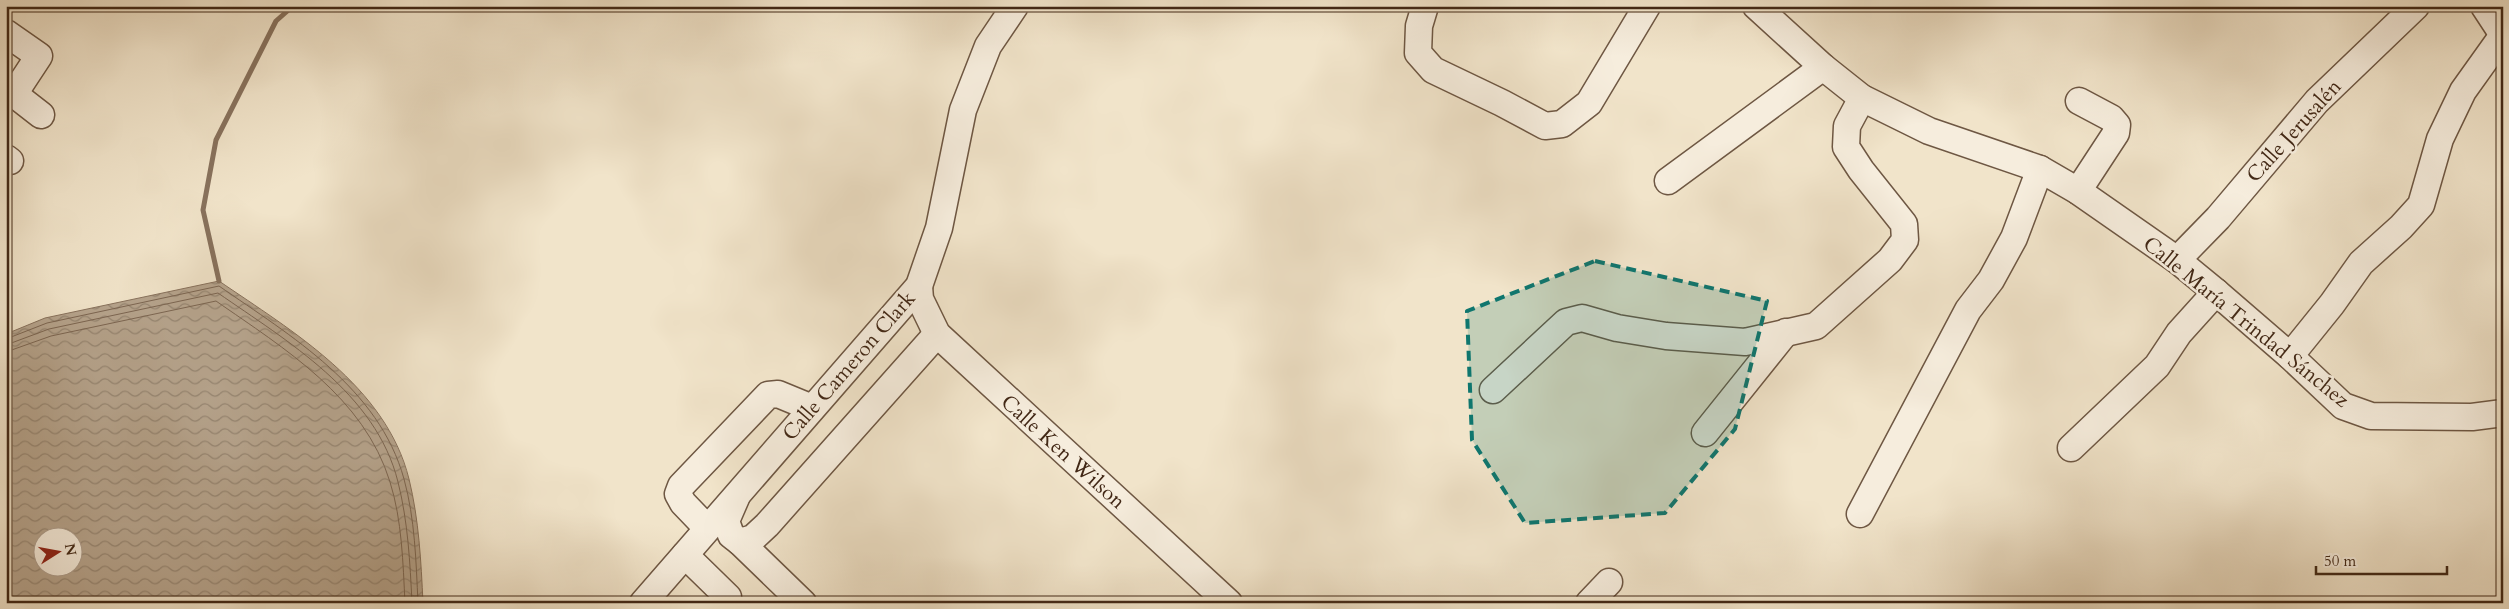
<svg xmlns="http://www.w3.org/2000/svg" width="2509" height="609" font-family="Cardo,serif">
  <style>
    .water { fill: url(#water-waves); stroke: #88725d; fill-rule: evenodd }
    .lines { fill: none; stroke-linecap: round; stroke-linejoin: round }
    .shore { stroke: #7c6652; stroke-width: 1 }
    .stream { stroke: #88725d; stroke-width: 5 }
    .minor-casing { stroke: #6e5743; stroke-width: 29 }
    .minor { stroke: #f6eddd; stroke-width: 26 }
    .marked { fill: #0f766e; fill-opacity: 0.2; stroke: #0f766e; stroke-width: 4; stroke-dasharray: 10 6; stroke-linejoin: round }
    .labels { text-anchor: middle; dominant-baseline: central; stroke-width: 5; stroke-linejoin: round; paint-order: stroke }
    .street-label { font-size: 21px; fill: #422816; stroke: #f6eddd }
  </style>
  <defs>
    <pattern id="water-waves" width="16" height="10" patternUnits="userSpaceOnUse" patternTransform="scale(1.25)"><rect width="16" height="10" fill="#b6a48d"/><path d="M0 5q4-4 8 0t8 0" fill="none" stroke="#968672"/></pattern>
  </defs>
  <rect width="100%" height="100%" fill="#f1e4ca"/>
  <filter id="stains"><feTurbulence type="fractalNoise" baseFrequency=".004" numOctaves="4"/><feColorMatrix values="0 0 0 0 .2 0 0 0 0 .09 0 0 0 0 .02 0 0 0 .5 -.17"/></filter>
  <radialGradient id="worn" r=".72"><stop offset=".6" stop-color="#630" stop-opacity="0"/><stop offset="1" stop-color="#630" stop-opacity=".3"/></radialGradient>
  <!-- water -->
  <path class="water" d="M219,281C292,331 386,386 409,479C419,520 421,561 423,603H6V334L45,318ZM42,536H72V566H42Z"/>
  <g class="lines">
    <!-- shore -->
    <g class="shore">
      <path d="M6,339L47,323L219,286C291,336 379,388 404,479C415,519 416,561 418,603"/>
      <path d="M6,345L49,329L218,293C287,341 376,393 398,482C408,522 410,562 412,603"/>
      <path d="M6,352L51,336L216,301C285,349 364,397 390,482C402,520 403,563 405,603"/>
    </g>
    <!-- stream -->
    <polyline class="stream" points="219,281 203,210 216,140 276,21 293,6"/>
    <!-- minor casing -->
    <g class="minor-casing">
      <g id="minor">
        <polyline points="1425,6 1419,26 1418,53 1433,70 1502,103 1545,126 1562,124 1589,103 1647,6"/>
        <polyline points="1756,6 1823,67 1862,98 1929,131 2040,169 2078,191 2177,260 2216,292 2290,356 2343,406 2371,416 2472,417 2503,413"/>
        <polyline points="2484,6 2503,35"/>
        <polyline points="6,33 39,56 14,94 6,89"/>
        <polyline points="14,94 41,115"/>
        <polyline points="6,158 10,161"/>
        <polyline points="1668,181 1823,67"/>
        <polyline points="2078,191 2116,133 2117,125 2111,118 2079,101"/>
        <polyline points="2177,260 2218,218 2317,101 2416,6"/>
        <polyline points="919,286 920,299 937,334 1229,603"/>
        <polyline points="2290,356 2332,304 2361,263 2401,227 2421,205 2440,139 2463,91 2503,35"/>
        <polyline points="1493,390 1566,322 1582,318 1617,328 1666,336 1745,342 1816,326 1890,260 1905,240 1904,224 1861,170 1846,147 1847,126 1862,98"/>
        <polyline points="1705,433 1786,332"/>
        <polyline points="2071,448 2157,366 2179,333 2216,292"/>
        <polyline points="736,498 726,521 731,535 740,542 753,538 767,525 937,334"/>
        <polyline points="1860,514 1968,310 1991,280 2014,238 2040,169"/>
        <polyline points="707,528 683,503 678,494 681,486 768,395 778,394 812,408"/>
        <polyline points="740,542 803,603"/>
        <polyline points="685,555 728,597"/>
        <polyline points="643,603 919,286 939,228 963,110 988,46 1015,6"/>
        <polyline points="1589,603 1609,582"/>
      </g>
    </g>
    <!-- minor -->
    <use href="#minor" class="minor"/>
  </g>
  <!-- marked area -->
  <path class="marked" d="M1595,261L1767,301L1735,429L1665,513L1525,523L1472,440L1467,311Z"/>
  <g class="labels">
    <!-- street labels -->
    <g class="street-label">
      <text transform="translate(2294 131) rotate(-48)">Calle Jerusalén</text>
      <text transform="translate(2246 322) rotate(39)">Calle María Trindad Sánchez</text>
      <text transform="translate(849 366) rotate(-49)">Calle Cameron Clark</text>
      <text transform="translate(1063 452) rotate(42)">Calle Ken Wilson</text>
    </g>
  </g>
  <!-- margin -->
  <rect width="2509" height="609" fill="none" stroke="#f1e4ca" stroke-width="25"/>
  <rect x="8" y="8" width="2494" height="594" fill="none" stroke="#422816" stroke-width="2.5"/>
  <rect x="12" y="12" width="2484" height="584" fill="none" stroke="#422816"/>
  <!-- north arrow -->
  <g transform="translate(58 552) rotate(79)"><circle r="24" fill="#f6eddd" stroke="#ae9e8d"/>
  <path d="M0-4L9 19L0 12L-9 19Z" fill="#8f2418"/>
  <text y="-8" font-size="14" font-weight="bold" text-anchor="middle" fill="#422816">N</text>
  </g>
  <!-- scale -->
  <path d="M2316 566v8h131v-8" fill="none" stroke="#422816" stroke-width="2.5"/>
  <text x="2324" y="566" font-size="15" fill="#422816" stroke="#f6eddd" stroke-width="4" paint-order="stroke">50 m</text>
  <rect width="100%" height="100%" filter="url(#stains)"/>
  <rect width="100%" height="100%" fill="url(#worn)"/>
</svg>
